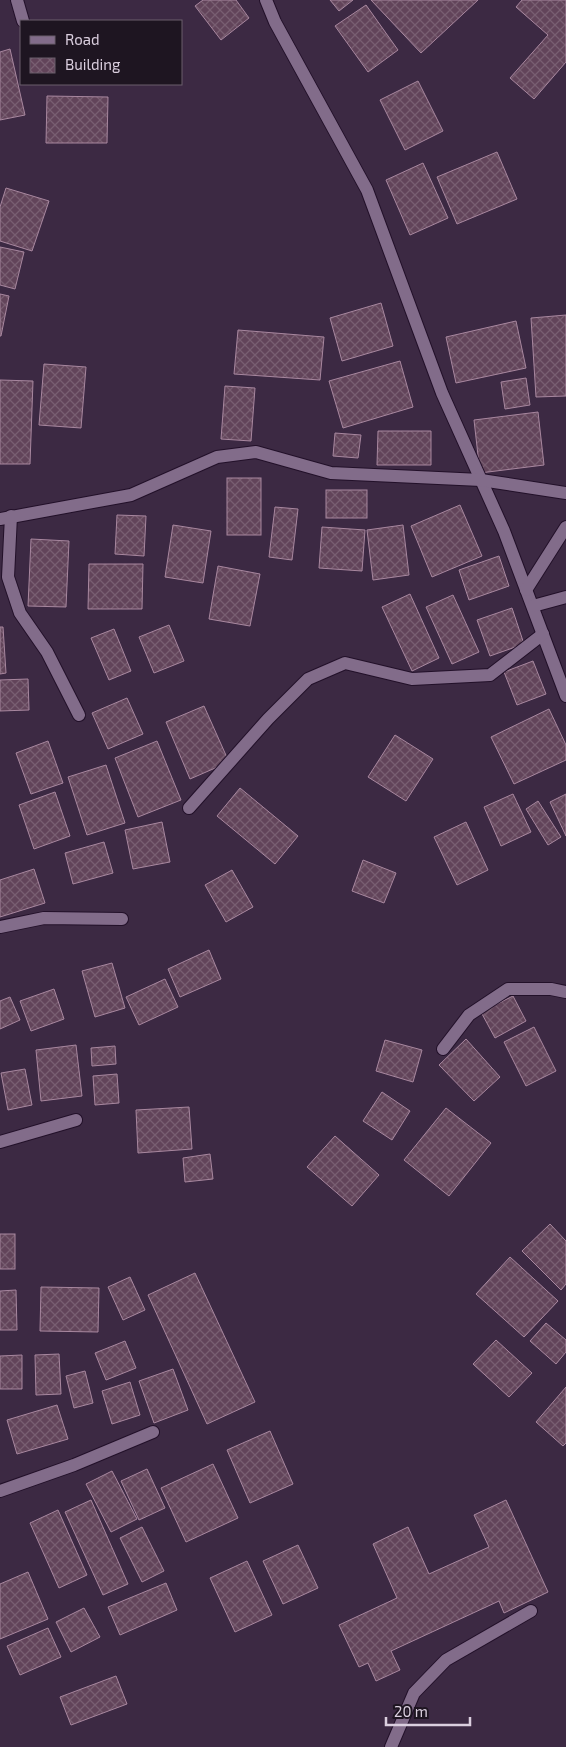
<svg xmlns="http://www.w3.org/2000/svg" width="566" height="1747" font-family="'Exo 2',sans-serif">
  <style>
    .building { fill: url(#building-cross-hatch); stroke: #a8879f }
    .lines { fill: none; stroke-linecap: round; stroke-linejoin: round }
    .minor-casing { stroke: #221029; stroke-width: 14 }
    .minor { stroke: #826c8a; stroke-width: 12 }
  </style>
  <defs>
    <pattern id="building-cross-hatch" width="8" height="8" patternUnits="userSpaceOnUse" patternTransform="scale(1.25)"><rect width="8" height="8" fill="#62445a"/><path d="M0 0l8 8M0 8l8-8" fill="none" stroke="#785e71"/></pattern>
  </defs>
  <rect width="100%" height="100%" fill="#3c2943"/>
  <!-- building -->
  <g class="building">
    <polygon points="203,0 236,0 249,18 221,40 195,6"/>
    <polygon points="330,0 353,0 339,11"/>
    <polygon points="371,0 478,0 421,53"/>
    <polygon points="522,0 566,0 566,62 534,99 510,78 548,35 516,7"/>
    <polygon points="366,5 398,50 368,72 335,26"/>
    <polygon points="10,49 25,115 0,120 0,52"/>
    <polygon points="418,81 443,131 405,150 380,100"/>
    <polygon points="47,96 108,97 107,143 46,143"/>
    <polygon points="497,152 517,199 457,224 437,177"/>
    <polygon points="423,163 448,218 410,235 386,180"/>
    <polygon points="6,188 49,201 32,251 0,241 0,207"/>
    <polygon points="0,247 24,252 15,289 0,285"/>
    <polygon points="0,294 9,296 1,336 0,336"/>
    <polygon points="381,303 393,346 342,361 330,318"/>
    <polygon points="566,315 566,396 536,397 531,318"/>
    <polygon points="516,321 526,368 456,383 446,337"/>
    <polygon points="238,330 324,337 320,380 234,374"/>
    <polygon points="400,361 413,407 343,428 329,381"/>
    <polygon points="44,364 86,367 81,428 39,425"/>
    <polygon points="526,378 530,405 505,409 501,382"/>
    <polygon points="0,380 33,381 30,464 0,464"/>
    <polygon points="225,386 255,388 251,441 221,439"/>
    <polygon points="538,412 544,465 480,473 474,420"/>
    <polygon points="378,431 431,431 431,465 377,465"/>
    <polygon points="335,433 361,435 358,458 333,456"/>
    <rect x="227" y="478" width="34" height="57"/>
    <rect x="326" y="490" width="41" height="28"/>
    <polygon points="460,505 482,556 432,577 411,526"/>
    <polygon points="275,507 298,509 292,560 269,557"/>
    <polygon points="117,515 146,516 144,556 115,554"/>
    <polygon points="173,525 211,531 203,583 165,577"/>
    <polygon points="403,525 409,575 373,580 367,530"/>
    <polygon points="322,527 365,530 362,571 319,568"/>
    <polygon points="31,539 69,541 66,607 28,606"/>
    <polygon points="499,556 509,586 469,600 459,570"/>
    <polygon points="89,564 143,564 142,609 88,609"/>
    <polygon points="218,566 260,574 250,626 209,619"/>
    <polygon points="410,594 439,658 412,671 382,607"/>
    <polygon points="453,595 479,652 452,664 426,607"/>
    <polygon points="512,608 524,644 490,656 477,620"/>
    <polygon points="169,625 184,661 154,673 139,637"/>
    <polygon points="0,627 3,627 6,673 0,674"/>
    <polygon points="114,629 131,671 109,680 91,638"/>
    <polygon points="533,661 546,694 517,705 504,672"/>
    <polygon points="28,679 29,710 0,711 0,680"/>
    <polygon points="127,698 143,734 108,749 92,713"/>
    <polygon points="204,706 229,762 190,779 166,722"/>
    <polygon points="549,709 566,745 566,760 514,784 491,737"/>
    <polygon points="395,735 433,759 406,801 368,777"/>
    <polygon points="48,741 63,783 31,794 16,753"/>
    <polygon points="157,741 181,800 138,817 115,758"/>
    <polygon points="106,765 125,823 87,835 68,777"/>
    <polygon points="240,788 298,836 275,864 217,816"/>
    <polygon points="55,792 70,836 34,849 19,805"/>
    <polygon points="513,794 531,832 501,846 484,807"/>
    <polygon points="566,794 566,836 550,802"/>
    <polygon points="538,801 561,837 548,845 526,809"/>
    <polygon points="162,822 170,862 133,869 125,830"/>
    <polygon points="466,822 488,870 457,885 434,837"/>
    <polygon points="104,842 113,873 73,884 65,853"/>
    <polygon points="363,860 396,873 384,903 352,891"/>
    <polygon points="34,869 45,903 0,917 0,880"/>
    <polygon points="232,870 253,907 226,922 205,885"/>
    <polygon points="209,950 221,979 180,997 168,969"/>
    <polygon points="112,963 125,1008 95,1017 82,971"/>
    <polygon points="165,979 178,1007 139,1025 126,997"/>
    <polygon points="54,989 64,1019 31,1031 20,1001"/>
    <polygon points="513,996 526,1021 495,1038 481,1012"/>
    <polygon points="10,997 20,1020 0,1029 0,1001"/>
    <polygon points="534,1027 556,1071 526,1086 504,1042"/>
    <polygon points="466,1039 500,1077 474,1101 439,1065"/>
    <polygon points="385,1040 422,1050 413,1082 376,1071"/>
    <polygon points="76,1045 82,1096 41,1101 36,1050"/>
    <polygon points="115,1046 116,1064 92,1066 91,1048"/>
    <polygon points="25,1069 32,1105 8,1110 1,1073"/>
    <polygon points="117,1074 119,1103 95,1105 93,1076"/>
    <polygon points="382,1092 410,1111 392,1140 363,1121"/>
    <polygon points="189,1107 192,1149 138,1153 136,1110"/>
    <polygon points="446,1108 491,1143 449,1196 404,1160"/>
    <polygon points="335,1136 379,1175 352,1206 307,1167"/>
    <polygon points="210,1154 213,1179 185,1182 183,1158"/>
    <polygon points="550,1224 566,1241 566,1284 561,1290 522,1251"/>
    <rect x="0" y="1234" width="15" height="35"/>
    <polygon points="510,1257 558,1301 524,1337 476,1294"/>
    <polygon points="195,1273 255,1402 207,1424 148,1295"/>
    <polygon points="130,1277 145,1310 123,1320 108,1287"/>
    <polygon points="41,1287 99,1288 98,1332 40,1331"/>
    <polygon points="16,1290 17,1330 0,1330 0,1291"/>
    <polygon points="546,1323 566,1340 566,1352 556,1364 530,1341"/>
    <polygon points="496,1340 532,1373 509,1397 473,1364"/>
    <polygon points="125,1341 136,1368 106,1380 95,1353"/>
    <polygon points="59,1354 61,1394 36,1395 35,1355"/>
    <polygon points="22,1355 22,1389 0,1389 0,1356"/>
    <polygon points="173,1369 188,1410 154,1423 139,1381"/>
    <polygon points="85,1371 93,1403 74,1408 66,1376"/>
    <polygon points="130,1382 140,1415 112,1424 102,1391"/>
    <polygon points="566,1387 566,1443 563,1446 536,1422"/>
    <polygon points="57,1405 68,1439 17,1454 7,1420"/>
    <polygon points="270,1431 293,1484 250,1503 227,1450"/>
    <polygon points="213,1464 238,1518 186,1542 161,1488"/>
    <polygon points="147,1469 165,1508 139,1520 121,1481"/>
    <polygon points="112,1471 137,1519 111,1532 86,1484"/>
    <polygon points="91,1500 128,1584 103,1595 65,1512"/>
    <polygon points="506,1500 548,1592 504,1613 499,1601 391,1651 400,1670 376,1681 368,1663 359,1667 339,1625 397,1598 373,1544 408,1527 429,1574 489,1547 474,1515"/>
    <polygon points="58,1510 87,1575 59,1588 30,1523"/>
    <polygon points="142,1527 164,1571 142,1582 120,1538"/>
    <polygon points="298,1545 318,1588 283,1604 263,1561"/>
    <polygon points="247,1561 272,1615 235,1632 210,1578"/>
    <polygon points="28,1572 48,1619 0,1639 0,1584"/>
    <polygon points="166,1583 177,1610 120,1635 108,1607"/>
    <polygon points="84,1608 100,1637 71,1652 56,1622"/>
    <polygon points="48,1628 61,1657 20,1675 7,1646"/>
    <polygon points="116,1676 127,1704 71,1725 60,1697"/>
  </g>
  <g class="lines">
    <!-- minor casing -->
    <g class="minor-casing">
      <g id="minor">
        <polyline points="17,0 23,21"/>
        <polyline points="266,0 275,22 367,190 442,393 504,531 566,696"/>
        <polyline points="11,516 8,577 20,613 47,652 79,715"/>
        <polyline points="0,519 131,495 217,457 256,452 331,473 481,480 566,493"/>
        <polyline points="526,590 566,527"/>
        <polyline points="533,606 566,597"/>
        <polyline points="189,808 268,719 308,679 345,663 412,679 490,675 543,634"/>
        <polyline points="0,927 44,918 122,919"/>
        <polyline points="443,1049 469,1015 508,989 551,989 566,992"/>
        <polyline points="0,1142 76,1120"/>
        <polyline points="0,1491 74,1465 153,1432"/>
        <polyline points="391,1747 414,1693 446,1660 531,1611"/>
      </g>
    </g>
    <!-- minor -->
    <use href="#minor" class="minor"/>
  </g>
  <!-- legend -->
  <rect x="20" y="20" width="162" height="65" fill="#1e1521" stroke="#6a5f6d"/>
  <rect x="30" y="36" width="25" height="8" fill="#826c8a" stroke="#6a5f6d"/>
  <text x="65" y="45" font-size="15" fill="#dbcfdf">Road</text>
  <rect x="30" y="58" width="25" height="15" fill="url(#building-cross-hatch)" stroke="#6a5f6d"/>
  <text x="65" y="70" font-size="15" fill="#dbcfdf">Building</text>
  <!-- scale -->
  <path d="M386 1717v8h84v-8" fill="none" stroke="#dbcfdf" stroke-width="2.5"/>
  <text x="394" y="1717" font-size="15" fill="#dbcfdf" stroke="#1e1521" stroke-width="4" paint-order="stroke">20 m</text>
</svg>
